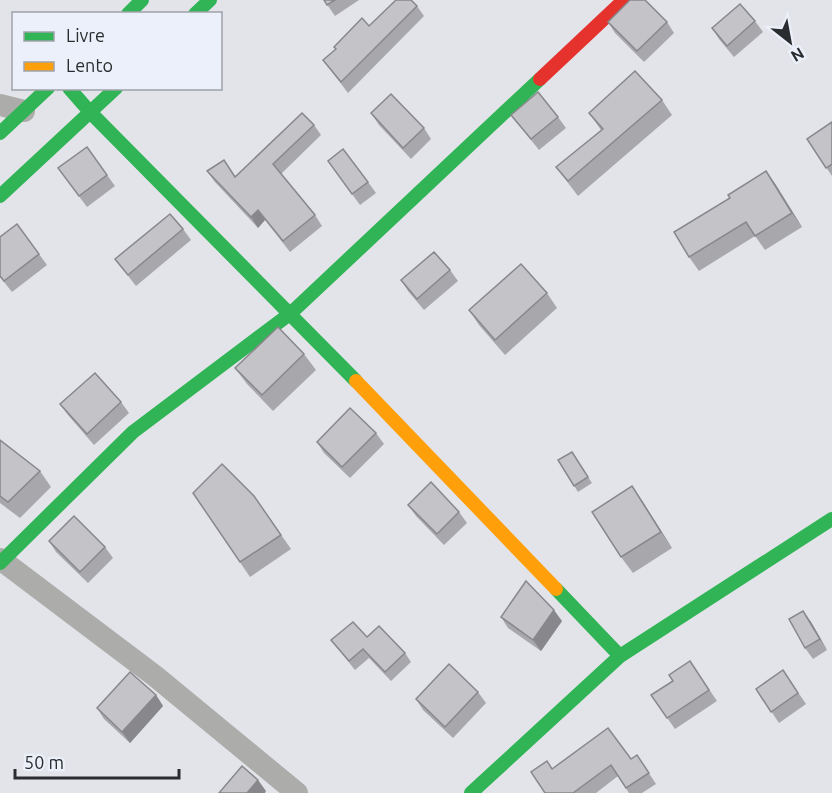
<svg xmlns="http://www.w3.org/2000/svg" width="832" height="793" font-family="Ubuntu,sans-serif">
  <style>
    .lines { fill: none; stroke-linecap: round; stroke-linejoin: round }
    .street { stroke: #acacaa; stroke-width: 22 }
    .fast { stroke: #30b455; stroke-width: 14 }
    .slow { stroke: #ff9f0a; stroke-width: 14 }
    .jam { stroke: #e5322d; stroke-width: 14 }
    .wall { fill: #a8a8ac }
    .shaded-wall { fill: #88888c }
    .building { fill: #c3c3c8; stroke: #88888c; stroke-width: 1.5 }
  </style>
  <rect width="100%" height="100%" fill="#e2e4ea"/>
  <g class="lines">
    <!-- street -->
    <g class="street">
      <polyline points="0,105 24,111"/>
      <polyline points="0,559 155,676 297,793"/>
    </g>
    <!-- fast -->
    <g class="fast">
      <polyline points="128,14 142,0"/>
      <polyline points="195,14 210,0"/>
      <polyline points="69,88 90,112 356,381"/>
      <polyline points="0,133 48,88"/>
      <polyline points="0,196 116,88"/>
      <polyline points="0,563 133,432 291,313 540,79"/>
      <polyline points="556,589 620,656"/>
      <polyline points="471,793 620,656 832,519"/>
    </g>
    <!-- slow -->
    <polyline class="slow" points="356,381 556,589"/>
    <!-- jam -->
    <polyline class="jam" points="540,79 624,0"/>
  </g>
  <!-- wall -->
  <g class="wall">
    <polygon points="324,0 359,0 335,16"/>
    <polygon points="417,6 424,16 348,93 323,60 336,50 334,47 369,26"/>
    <polygon points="755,21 763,32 734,57 719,39 712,28"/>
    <polygon points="608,22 667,22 674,33 644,62 615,33"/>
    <polygon points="662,100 672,115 578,196 556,167 601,130 589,113"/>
    <polygon points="371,113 424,128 431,139 411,159 379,125"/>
    <polygon points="511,115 558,117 566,128 539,150"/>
    <polygon points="832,122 832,176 807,139"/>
    <polygon points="314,125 321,135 281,174 315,215 322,226 290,252 265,220 258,228 214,181 207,171 235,176"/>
    <polygon points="328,161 368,182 376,193 360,205"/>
    <polygon points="58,168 107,175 115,186 87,207"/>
    <polygon points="766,171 802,227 765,250 755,236 699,271 689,257 730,198"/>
    <polygon points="183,229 191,240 136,286 115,259"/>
    <polygon points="0,237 39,254 47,265 12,292 0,277"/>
    <polygon points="450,270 458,281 424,310 408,291 401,280"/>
    <polygon points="547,293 557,308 505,355 479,325 469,310"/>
    <polygon points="304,354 316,370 273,411 247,384 235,368"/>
    <polygon points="121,402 129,413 94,445 68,415 60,404"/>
    <polygon points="376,433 384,444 350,478 324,453 317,442"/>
    <polygon points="0,440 40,471 51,487 20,518 0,503"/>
    <polygon points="572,452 592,483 578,492 558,460"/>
    <polygon points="632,486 672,548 633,573 621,557"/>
    <polygon points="193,493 254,496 291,549 250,577"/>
    <polygon points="408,505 459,512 467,523 444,545 416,516"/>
    <polygon points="49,541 105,547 113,558 88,583 56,552"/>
    <polygon points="803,611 811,622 827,650 813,659 805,648"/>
    <polygon points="501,617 562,621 541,651 508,628"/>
    <polygon points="367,637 405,653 411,662 391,681 369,658 355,670 331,640"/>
    <polygon points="690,661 717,701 675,729 651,695 673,681"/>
    <polygon points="783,670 806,704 779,723 756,689"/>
    <polygon points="478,692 486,703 453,738 423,710 416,699"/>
    <polygon points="156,695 163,706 130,743 104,719 97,708"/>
    <polygon points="637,755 656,784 642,793 629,793 618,776 596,793 545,793 552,769 631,759"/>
  </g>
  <!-- shaded-wall -->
  <g class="shaded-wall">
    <polygon points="766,171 776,185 802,227 792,213"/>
    <polygon points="258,210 265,220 258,228 251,217"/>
    <polygon points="632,486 643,502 672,548 661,532"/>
    <polygon points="554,610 562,621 541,651 533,640"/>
    <polygon points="803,611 811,622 827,650 820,639"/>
    <polygon points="156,695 163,706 130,743 122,732"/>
    <polygon points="258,780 266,791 265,793 247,793"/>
  </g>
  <!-- building -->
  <g class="building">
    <polygon points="324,0 335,0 327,5"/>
    <polygon points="396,0 411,0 417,6 341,82 323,60 336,49 334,47 362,18 369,26"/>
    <polygon points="630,0 645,0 667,22 637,51 608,22"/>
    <polygon points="740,4 755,21 727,46 712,28"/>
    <polygon points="635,71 662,100 568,181 556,167 603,129 589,113"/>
    <polygon points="538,92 558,117 531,139 511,115"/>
    <polygon points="391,94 424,128 403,148 371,113"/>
    <polygon points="302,113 314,125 273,164 315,215 283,241 258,210 251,217 207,171 224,160 235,177"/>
    <polygon points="832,122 832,164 826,168 807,139"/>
    <polygon points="87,147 107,175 79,196 58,168"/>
    <polygon points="343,149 368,182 352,194 328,161"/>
    <polygon points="766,171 792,213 755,236 746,222 689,257 674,232 730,198 728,195"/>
    <polygon points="170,214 183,229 128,275 115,259"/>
    <polygon points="17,224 39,254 4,281 0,276 0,237"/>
    <polygon points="434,252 450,270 417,299 401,280"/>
    <polygon points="521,264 547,293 495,340 469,310"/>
    <polygon points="278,327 304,354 262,395 235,368"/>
    <polygon points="95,373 121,402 87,434 60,404"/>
    <polygon points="350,408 376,433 342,467 317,442"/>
    <polygon points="0,440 40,471 8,502 0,496"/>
    <polygon points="572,452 588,477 574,486 558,460"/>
    <polygon points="222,464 254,496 281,535 240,562 193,493"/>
    <polygon points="431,482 459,512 437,534 408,505"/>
    <polygon points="632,486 661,532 621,557 592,512"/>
    <polygon points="74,516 105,547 80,572 49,541"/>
    <polygon points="526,581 554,610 533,640 501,617"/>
    <polygon points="803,611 820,639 805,648 789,619"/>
    <polygon points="353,622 367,637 379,626 405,653 385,672 363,649 349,661 331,640"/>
    <polygon points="690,661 709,690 667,718 651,695 673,681 669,675"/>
    <polygon points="449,664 478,692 445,727 416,699"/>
    <polygon points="783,670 798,693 771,712 756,689"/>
    <polygon points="130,672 156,695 122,732 97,708"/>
    <polygon points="608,728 631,759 637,755 649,773 626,788 611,765 573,793 545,793 531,772 547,761 552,769"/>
    <polygon points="242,766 258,780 247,793 219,793"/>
  </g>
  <!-- legend -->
  <rect x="12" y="12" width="210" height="78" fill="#ecf0fa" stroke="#9ea2a9" stroke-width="1.5"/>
  <rect x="24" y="32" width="30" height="9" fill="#30b455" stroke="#9ea2a9" stroke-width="1.5"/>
  <text x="66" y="42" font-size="18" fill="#2a2c2f">Livre</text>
  <rect x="24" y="62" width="30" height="9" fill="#ff9f0a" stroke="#9ea2a9" stroke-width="1.5"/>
  <text x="66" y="72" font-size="18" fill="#2a2c2f">Lento</text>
  <!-- north arrow -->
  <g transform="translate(790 42) rotate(149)" stroke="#ecf0fa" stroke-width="4.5" paint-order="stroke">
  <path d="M0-4.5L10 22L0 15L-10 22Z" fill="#2a2c2f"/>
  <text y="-9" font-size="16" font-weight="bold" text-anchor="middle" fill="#2a2c2f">N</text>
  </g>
  <!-- scale -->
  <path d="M15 769v9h164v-9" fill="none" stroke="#2a2c2f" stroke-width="3"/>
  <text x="24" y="769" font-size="18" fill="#2a2c2f" stroke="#ecf0fa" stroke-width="4.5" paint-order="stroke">50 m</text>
</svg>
